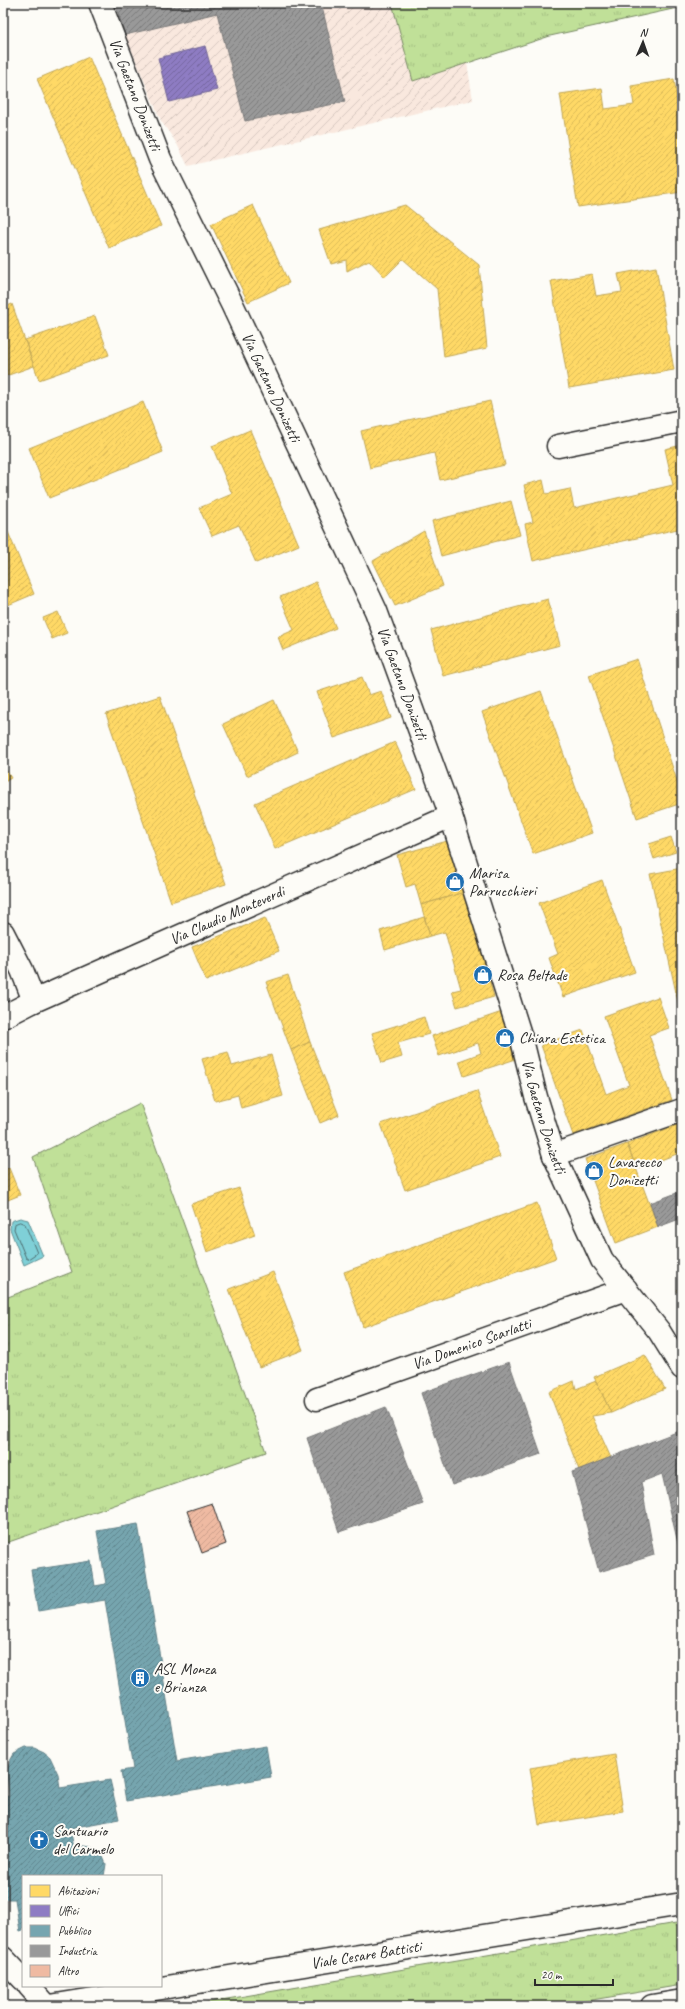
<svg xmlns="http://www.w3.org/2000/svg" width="685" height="2009" font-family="Caveat,sans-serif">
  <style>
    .industrial { fill: url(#industrial-furrows) }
    .grass { fill: url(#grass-tufts); stroke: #768662 }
    .water { fill: #7fd0d7; stroke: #5d8e92 }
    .homes { fill: url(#homes-hatch); stroke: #bfa554 }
    .offices { fill: url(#offices-hatch); stroke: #706495 }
    .public { fill: url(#public-hatch); stroke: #608087 }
    .industry { fill: url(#industry-hatch); stroke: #787878 }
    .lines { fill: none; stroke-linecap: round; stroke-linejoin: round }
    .shore { stroke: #4d6d70; stroke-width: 1 }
    .building { fill: url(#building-hatch); stroke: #2b2b2b }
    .minor-casing { stroke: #2b2b2b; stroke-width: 25 }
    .major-casing { stroke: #2b2b2b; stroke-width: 25 }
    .minor { stroke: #fdfcf7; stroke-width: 22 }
    .major { stroke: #fdfcf7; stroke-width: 22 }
    .labels { text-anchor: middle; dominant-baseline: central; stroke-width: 4; stroke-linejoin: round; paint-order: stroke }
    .street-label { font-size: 16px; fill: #2b2b2b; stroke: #fdfcf7 }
    .poi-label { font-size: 16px; fill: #2b2b2b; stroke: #fdfcf7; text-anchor: start }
  </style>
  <defs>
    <pattern id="industrial-furrows" width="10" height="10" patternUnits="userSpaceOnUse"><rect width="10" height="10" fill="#f9e8de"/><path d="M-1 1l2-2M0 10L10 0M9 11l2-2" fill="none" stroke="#d6c7bf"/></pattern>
    <pattern id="grass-tufts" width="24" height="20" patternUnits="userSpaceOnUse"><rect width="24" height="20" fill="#c0e098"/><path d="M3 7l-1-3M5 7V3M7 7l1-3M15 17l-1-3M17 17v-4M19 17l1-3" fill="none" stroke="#a5c083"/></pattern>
    <pattern id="homes-hatch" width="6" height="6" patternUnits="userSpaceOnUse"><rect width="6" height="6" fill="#ffd966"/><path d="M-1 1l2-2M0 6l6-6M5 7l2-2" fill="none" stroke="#dbba59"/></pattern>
    <pattern id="offices-hatch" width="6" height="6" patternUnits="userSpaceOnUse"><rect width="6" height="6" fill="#8e7cc3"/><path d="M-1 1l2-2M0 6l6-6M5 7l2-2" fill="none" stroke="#74669f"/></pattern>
    <pattern id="public-hatch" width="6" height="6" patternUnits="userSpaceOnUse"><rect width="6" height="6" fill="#76a5af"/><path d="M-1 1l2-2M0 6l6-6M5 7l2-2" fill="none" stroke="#61878f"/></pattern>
    <pattern id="industry-hatch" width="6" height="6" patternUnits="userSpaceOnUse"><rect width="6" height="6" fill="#999"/><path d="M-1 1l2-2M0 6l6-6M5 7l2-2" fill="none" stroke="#7d7d7d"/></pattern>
    <pattern id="building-hatch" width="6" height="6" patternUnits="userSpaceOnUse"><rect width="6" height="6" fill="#efbaa2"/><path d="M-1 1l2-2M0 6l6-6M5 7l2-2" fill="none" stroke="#cda08c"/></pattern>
  </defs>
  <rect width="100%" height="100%" fill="#fdfcf7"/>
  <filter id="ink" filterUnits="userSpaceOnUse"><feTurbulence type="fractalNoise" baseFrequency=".025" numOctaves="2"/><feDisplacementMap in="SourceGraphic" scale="8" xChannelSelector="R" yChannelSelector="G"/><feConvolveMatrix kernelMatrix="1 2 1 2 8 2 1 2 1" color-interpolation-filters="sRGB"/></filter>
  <g filter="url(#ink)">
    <!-- industrial -->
    <polygon class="industrial" points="115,3 392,3 413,81 467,63 473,100 188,166 177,144 161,121 125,35"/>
    <!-- grass -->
    <g class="grass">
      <polygon points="392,3 682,3 682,7 550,36 413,81"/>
      <polygon points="140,1103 266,1452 3,1544 3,1299 72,1272 33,1157"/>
      <polygon points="682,1922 682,1985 556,2006 186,2006"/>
    </g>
    <!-- water -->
    <polygon class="water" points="20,1218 28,1220 43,1256 24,1265 10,1229 11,1221"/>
    <!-- homes -->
    <g class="homes">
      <polygon points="89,57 161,226 109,248 37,79"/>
      <polygon points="674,79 682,131 682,192 578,207 560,94 602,88 605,109 634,105 631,86"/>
      <polygon points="253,205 289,283 248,302 211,224"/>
      <polygon points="405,205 479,265 487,348 444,357 437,289 403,259 385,277 369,260 347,271 346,260 331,264 319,230"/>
      <polygon points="656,267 674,370 569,388 551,281 592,274 596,296 622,292 618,274"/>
      <polygon points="12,304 34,366 3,377 3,308"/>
      <polygon points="95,316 109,355 39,380 25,340"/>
      <polygon points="490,401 505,465 440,480 434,453 370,468 361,431"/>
      <polygon points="143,402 163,452 49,498 29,448"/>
      <polygon points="250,430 299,545 256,563 239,525 212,536 199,508 232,494 212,446"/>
      <polygon points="682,445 682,528 533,561 525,524 533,522 524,485 543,480 546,494 570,489 574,508 673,485 665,449"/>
      <polygon points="511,501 520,535 441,556 432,521"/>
      <polygon points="424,531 443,586 395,606 373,561"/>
      <polygon points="8,532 34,594 8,605 3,594 3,534"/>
      <polygon points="316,582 336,628 283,650 278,637 294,630 280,597"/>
      <polygon points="548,599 560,645 443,676 431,630"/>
      <polygon points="58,612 67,633 52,639 43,618"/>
      <polygon points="637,659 682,796 682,803 637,818 589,675"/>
      <polygon points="362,677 369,695 381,691 391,718 334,738 317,692"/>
      <polygon points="541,691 592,833 533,854 482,712"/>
      <polygon points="160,696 226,884 171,902 106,714"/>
      <polygon points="274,700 298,752 247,776 223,724"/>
      <polygon points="395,742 416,789 275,849 255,803"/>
      <polygon points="3,765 11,778 3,783"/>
      <polygon points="671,837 676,852 654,859 649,844"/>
      <polygon points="451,840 465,892 421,905 415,884 406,887 397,855"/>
      <polygon points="682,868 682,1020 650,874"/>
      <polygon points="602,880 635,972 563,997 549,958 558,954 539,903"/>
      <polygon points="465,892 494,997 457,1007 452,991 461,989 445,932 430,936 421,905"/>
      <polygon points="424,917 430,936 385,950 380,931"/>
      <polygon points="265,918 279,951 206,981 192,947"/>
      <polygon points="288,975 310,1042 291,1050 266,982"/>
      <polygon points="658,997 669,1028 649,1035 672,1100 573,1135 541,1045 583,1030 606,1094 629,1085 604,1016"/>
      <polygon points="502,1012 516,1059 464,1076 459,1061 481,1053 478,1043 439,1056 432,1036"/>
      <polygon points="424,1017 429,1034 398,1043 402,1057 382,1063 372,1033"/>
      <polygon points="310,1042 339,1115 320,1123 291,1050"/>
      <polygon points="228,1052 232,1066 271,1055 283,1096 241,1108 238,1095 215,1101 202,1059"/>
      <polygon points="477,1091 500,1157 405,1190 381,1124"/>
      <polygon points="682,1123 682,1152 637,1169 627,1144"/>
      <polygon points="627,1144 658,1227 616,1243 585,1159"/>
      <polygon points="9,1168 20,1195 3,1202 3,1170"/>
      <polygon points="239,1188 255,1235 207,1252 191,1204"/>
      <polygon points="537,1203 556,1258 363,1327 344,1272"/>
      <polygon points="273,1272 303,1350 259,1367 229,1289"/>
      <polygon points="682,1286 682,1299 677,1290"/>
      <polygon points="645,1355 665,1389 611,1413 594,1377"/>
      <polygon points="574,1381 576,1389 596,1381 611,1413 592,1416 611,1458 579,1470 549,1392"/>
      <polygon points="614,1754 623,1811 539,1825 530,1768"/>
    </g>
    <!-- offices -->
    <polygon class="offices" points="205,46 217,90 169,102 158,58"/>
    <!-- public -->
    <g class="public">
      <polygon points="138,1524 177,1761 266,1746 271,1777 126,1801 121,1771 133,1769 105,1600 38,1611 31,1570 91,1561 95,1586 106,1584 97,1531"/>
      <polygon points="26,1748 35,1748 44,1752 50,1757 58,1774 60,1788 110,1780 119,1819 70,1828 74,1848 83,1846 91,1847 98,1852 103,1857 106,1864 104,1876 23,1876 23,1930 20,1931 15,1899 3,1899 3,1861 9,1860 6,1834 3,1834 3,1797 9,1796 7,1770 10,1761 14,1754"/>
    </g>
    <!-- industry -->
    <g class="industry">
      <polygon points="115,3 321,3 345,102 245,121 217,13 125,35"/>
      <polygon points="682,1191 682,1218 658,1227 650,1203"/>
      <polygon points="509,1362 541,1454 452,1485 421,1393"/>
      <polygon points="386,1407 423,1504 339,1532 307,1438"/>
      <polygon points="682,1430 682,1561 662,1474 641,1482 654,1555 599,1572 572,1472"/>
    </g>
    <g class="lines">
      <!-- shore -->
      <polygon class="shore" points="20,1222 25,1224 37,1253 28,1259 26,1258 14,1229 15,1224"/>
    </g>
    <!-- building -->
    <polygon class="building" points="212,1503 226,1544 202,1553 187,1511"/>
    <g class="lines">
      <!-- minor casing -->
      <g class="minor-casing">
        <g id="minor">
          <path id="s1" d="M100,3L160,159L232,304L376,611L451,816L523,1044L536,1097L554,1155L602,1260L659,1331L682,1368"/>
          <polyline points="558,446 682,421"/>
          <polyline points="3,933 22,970 34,1001"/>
          <path id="s2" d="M3,1017L34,1001L451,816"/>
          <polyline points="554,1155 682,1110"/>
          <path id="s3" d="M317,1399L626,1289"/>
          <polyline points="3,1958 23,1979"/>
          <polyline points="29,1986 47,2006"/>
        </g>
      </g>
      <!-- major casing -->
      <g class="major-casing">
        <g id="major">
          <path id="s4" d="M50,2006L682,1904"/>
          <polyline points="652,2006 682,2001"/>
        </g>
      </g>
      <!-- minor -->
      <use href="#minor" class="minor"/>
      <!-- major -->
      <use href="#major" class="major"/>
    </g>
  </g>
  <!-- icons -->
  <defs>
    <g id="shop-disc" transform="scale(1)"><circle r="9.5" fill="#1f6fb2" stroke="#fdfcf7"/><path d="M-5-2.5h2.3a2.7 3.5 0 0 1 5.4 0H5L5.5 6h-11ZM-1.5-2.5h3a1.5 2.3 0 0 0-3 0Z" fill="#fff"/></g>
    <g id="building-disc" transform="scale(1)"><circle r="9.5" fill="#1f6fb2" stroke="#fdfcf7"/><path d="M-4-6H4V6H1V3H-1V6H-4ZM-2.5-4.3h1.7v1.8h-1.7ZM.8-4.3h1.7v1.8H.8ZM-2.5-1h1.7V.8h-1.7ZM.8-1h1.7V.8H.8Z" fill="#fff"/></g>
    <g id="church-disc" transform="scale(1)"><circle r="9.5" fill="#1f6fb2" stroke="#fdfcf7"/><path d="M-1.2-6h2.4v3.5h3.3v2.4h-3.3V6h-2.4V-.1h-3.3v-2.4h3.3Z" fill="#fff"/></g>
  </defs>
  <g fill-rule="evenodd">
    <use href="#shop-disc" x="455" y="882"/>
    <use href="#shop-disc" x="483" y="975"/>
    <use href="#shop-disc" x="505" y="1038"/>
    <use href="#shop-disc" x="594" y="1171"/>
    <use href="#building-disc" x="140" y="1678"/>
    <use href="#church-disc" x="39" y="1840"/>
  </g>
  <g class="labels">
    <!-- street labels -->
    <g class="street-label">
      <text stroke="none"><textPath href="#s1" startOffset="98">Via Gaetano Donizetti</textPath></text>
      <text stroke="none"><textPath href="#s1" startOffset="421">Via Gaetano Donizetti</textPath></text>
      <text stroke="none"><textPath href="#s1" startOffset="745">Via Gaetano Donizetti</textPath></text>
      <text stroke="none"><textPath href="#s2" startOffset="246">Via Claudio Monteverdi</textPath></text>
      <text stroke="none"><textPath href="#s1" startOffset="1201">Via Gaetano Donizetti</textPath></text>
      <text stroke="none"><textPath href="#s3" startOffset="164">Via Domenico Scarlatti</textPath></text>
      <text stroke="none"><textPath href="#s4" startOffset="320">Viale Cesare Battisti</textPath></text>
    </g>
    <!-- poi labels -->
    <g class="poi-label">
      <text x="469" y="873">Marisa<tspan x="469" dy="18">Parrucchieri</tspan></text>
      <text x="497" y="975">Rosa Beltade</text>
      <text x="519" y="1038">Chiara Estetica</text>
      <text x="608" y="1162">Lavasecco<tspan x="608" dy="18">Donizetti</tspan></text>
      <text x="154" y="1669">ASL Monza<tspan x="154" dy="18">e Brianza</tspan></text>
      <text x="53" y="1831">Santuario<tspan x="53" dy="18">del Carmelo</tspan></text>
    </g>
  </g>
  <!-- margin -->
  <rect width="685" height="2009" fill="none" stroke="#fdfcf7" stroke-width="16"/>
  <rect x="8" y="8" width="669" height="1993" fill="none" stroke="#2b2b2b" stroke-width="1.5" filter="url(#ink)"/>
  <!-- legend -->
  <rect x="22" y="1875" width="140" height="112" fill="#fdfcf7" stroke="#a9a8a5"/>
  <rect x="30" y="1885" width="20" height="12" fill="#ffd966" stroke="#a9a8a5"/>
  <text x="58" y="1895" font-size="12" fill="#2b2b2b">Abitazioni</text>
  <rect x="30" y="1905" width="20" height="12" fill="#8e7cc3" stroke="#a9a8a5"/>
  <text x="58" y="1915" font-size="12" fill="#2b2b2b">Uffici</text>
  <rect x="30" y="1925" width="20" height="12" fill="#76a5af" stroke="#a9a8a5"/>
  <text x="58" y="1935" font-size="12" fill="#2b2b2b">Pubblico</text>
  <rect x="30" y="1945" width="20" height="12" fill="#999999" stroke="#a9a8a5"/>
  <text x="58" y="1955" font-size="12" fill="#2b2b2b">Industria</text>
  <rect x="30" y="1965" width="20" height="12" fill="#efbaa2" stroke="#a9a8a5"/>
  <text x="58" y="1975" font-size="12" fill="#2b2b2b">Altro</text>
  <!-- north arrow -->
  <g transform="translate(643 42) rotate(2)" stroke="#fdfcf7" stroke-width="3" paint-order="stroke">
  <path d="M0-3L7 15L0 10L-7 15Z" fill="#2b2b2b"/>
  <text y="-6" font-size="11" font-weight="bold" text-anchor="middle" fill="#2b2b2b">N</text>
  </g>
  <!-- scale -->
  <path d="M535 1979v6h78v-6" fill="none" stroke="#2b2b2b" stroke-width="2"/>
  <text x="541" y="1979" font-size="12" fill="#2b2b2b" stroke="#fdfcf7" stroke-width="3" paint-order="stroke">20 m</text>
</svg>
